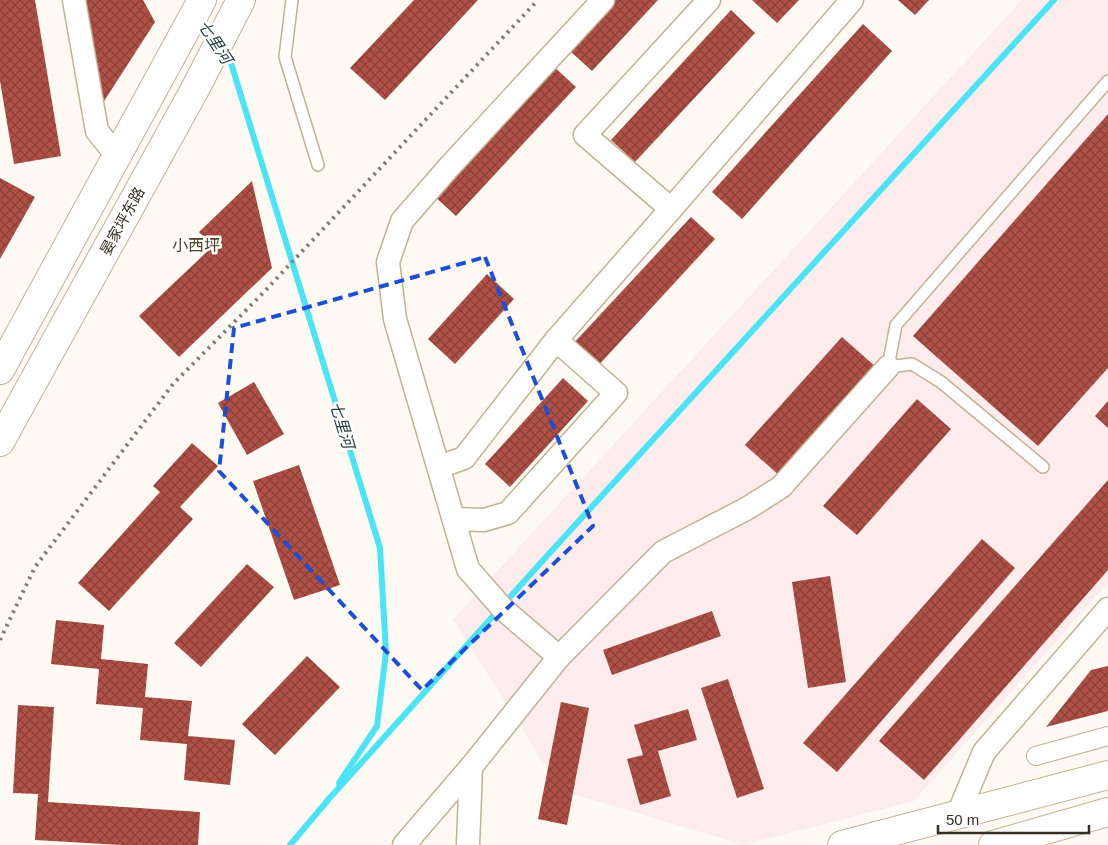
<svg xmlns="http://www.w3.org/2000/svg" width="1108" height="845" font-family="Helvetica,'Noto Sans SC',sans-serif">
  <style>
    .industrial { fill: #fdecec }
    .lines { fill: none; stroke-linecap: round; stroke-linejoin: round }
    .stream { stroke: #4ae4f6; stroke-width: 6 }
    .building { fill: url(#building-cross-hatch) }
    .service-casing { stroke: #c2b291; stroke-width: 14 }
    .pedestrian-casing { stroke: #c2b291; stroke-width: 20 }
    .minor-casing { stroke: #c2b291; stroke-width: 25 }
    .trunk-casing { stroke: #c2b291; stroke-width: 30 }
    .service { stroke: #fff; stroke-width: 11 }
    .pedestrian { stroke: #fff; stroke-width: 18 }
    .minor { stroke: #fff; stroke-width: 22 }
    .trunk { stroke: #fff; stroke-width: 28 }
    .rail { stroke: #817c71; stroke-width: 4; stroke-dasharray: 2.5 5; stroke-linecap: butt }
    .marked { fill: none; stroke: #1d4ed8; stroke-width: 4; stroke-dasharray: 10 6; stroke-linejoin: round }
    .labels { text-anchor: middle; dominant-baseline: central; stroke-width: 5; stroke-linejoin: round; paint-order: stroke }
    .street-label { font-size: 15px; fill: #352f22; stroke: #fff }
    .water-label { font-size: 16px; font-style: italic; fill: #274043; stroke: #fff }
    .neighbourhood-label { font-size: 16px; fill: #504224; stroke: #fff }
  </style>
  <defs>
    <pattern id="building-cross-hatch" width="8" height="8" patternUnits="userSpaceOnUse" patternTransform="scale(1.25)"><rect width="8" height="8" fill="#b05046"/><path d="M0 0l8 8M0 8l8-8" fill="none" stroke="#884037"/></pattern>
  </defs>
  <rect width="100%" height="100%" fill="#fefaf3"/>
  <!-- industrial -->
  <polygon class="industrial" points="1022,0 1108,0 1108,583 914,801 744,845 560,790 453,619"/>
  <g class="lines">
    <!-- stream -->
    <g class="stream">
      <polyline points="200,19 213,38"/>
      <polyline points="222,50 231,63 380,548 386,652 377,726 339,783"/>
      <polyline points="327,801 546,557 1054,0"/>
      <polyline points="290,845 328,800"/>
    </g>
  </g>
  <!-- building -->
  <g class="building">
    <polygon points="0,0 35,0 61,156 14,164 0,81"/>
    <polygon points="80,0 143,0 155,22 99,109"/>
    <polygon points="414,0 478,0 385,100 350,68"/>
    <polygon points="613,0 658,0 592,71 568,49"/>
    <polygon points="752,0 799,0 777,23"/>
    <polygon points="898,0 929,0 915,15"/>
    <polygon points="731,10 755,33 635,162 611,140"/>
    <polygon points="863,24 892,51 742,219 712,192"/>
    <polygon points="551,64 576,87 456,216 431,193"/>
    <polygon points="1108,114 1108,368 1038,446 913,336"/>
    <polygon points="0,178 35,197 0,259"/>
    <polygon points="252,181 272,268 179,357 139,316 212,247 199,232"/>
    <polygon points="691,217 715,239 596,368 571,346"/>
    <polygon points="487,274 514,299 455,364 428,339"/>
    <polygon points="842,337 877,368 781,477 745,445"/>
    <polygon points="563,378 588,401 510,487 485,464"/>
    <polygon points="254,382 284,434 247,455 218,403"/>
    <polygon points="917,399 951,429 857,535 823,506"/>
    <polygon points="1108,401 1108,428 1095,416"/>
    <polygon points="192,443 218,466 180,507 193,519 109,611 78,583 160,492 153,486"/>
    <polygon points="299,465 340,585 294,600 253,481"/>
    <polygon points="1108,480 1108,570 924,780 879,741"/>
    <polygon points="982,539 1015,568 837,772 803,743"/>
    <polygon points="247,564 274,587 201,667 174,643"/>
    <polygon points="830,576 846,682 808,688 792,582"/>
    <polygon points="712,611 721,636 612,675 603,650"/>
    <polygon points="56,620 104,625 101,659 148,664 145,697 192,701 188,736 235,740 230,785 184,780 187,744 140,740 143,708 96,704 99,669 51,664"/>
    <polygon points="307,656 340,687 275,755 242,724"/>
    <polygon points="1108,666 1108,711 1046,727 1091,670"/>
    <polygon points="728,679 764,789 737,798 701,688"/>
    <polygon points="561,702 589,708 567,825 538,819"/>
    <polygon points="18,705 54,707 48,802 200,812 198,845 121,845 35,840 38,794 13,793"/>
    <polygon points="688,709 697,740 658,751 671,796 640,805 627,759 643,755 634,725"/>
  </g>
  <g class="lines">
    <!-- service casing -->
    <g class="service-casing">
      <g id="service">
        <polyline points="292,0 285,57 318,165"/>
        <polyline points="1043,467 941,382 912,364 888,367 896,325 1108,81"/>
      </g>
    </g>
    <!-- pedestrian casing -->
    <g class="pedestrian-casing">
      <polyline id="pedestrian" points="1036,756 1108,736"/>
    </g>
    <!-- minor casing -->
    <g class="minor-casing">
      <g id="minor">
        <polyline points="74,0 97,131 118,157"/>
        <polyline points="709,0 585,135 671,209 852,0"/>
        <polyline points="439,467 464,458 556,340"/>
        <polyline points="454,519 484,520 508,513 616,393 556,340 671,209"/>
        <polyline points="559,657 504,610 468,569 395,319 388,262 402,221 449,167 603,0"/>
        <polyline points="958,814 984,752 1108,609"/>
        <polyline points="404,845 471,767 559,657 663,552 746,509 781,487 888,367"/>
        <polyline points="468,845 471,767"/>
      </g>
    </g>
    <!-- trunk casing -->
    <g class="trunk-casing">
      <g id="trunk">
        <polyline points="0,370 202,0"/>
        <polyline points="0,442 194,91 241,0"/>
        <polyline points="842,845 1108,775"/>
        <polyline points="993,845 1108,812"/>
      </g>
    </g>
    <!-- service -->
    <use href="#service" class="service"/>
    <!-- pedestrian -->
    <use href="#pedestrian" class="pedestrian"/>
    <!-- minor -->
    <use href="#minor" class="minor"/>
    <!-- trunk -->
    <use href="#trunk" class="trunk"/>
    <!-- rail -->
    <polyline class="rail" points="0,640 35,567 173,384 263,293 538,0"/>
  </g>
  <!-- marked area -->
  <path class="marked" d="M485,257L593,526L422,690L219,471L234,328Z"/>
  <g class="labels">
    <!-- street labels -->
    <g class="street-label">
      <text transform="translate(122 221) rotate(-61)">晏家坪东路</text>
    </g>
    <!-- water labels -->
    <g class="water-label">
      <text transform="translate(215 42) rotate(57)">七里河</text>
      <text transform="translate(342 425) rotate(73)">七里河</text>
    </g>
    <!-- neighbourhood labels -->
    <g class="neighbourhood-label">
      <text x="196" y="245">小西坪</text>
    </g>
  </g>
  <!-- scale -->
  <path d="M938 825v8h151v-8" fill="none" stroke="#352f22" stroke-width="2.5"/>
  <text x="946" y="825" font-size="15" fill="#352f22" stroke="#ffffff" stroke-width="4" paint-order="stroke">50 m</text>
</svg>
